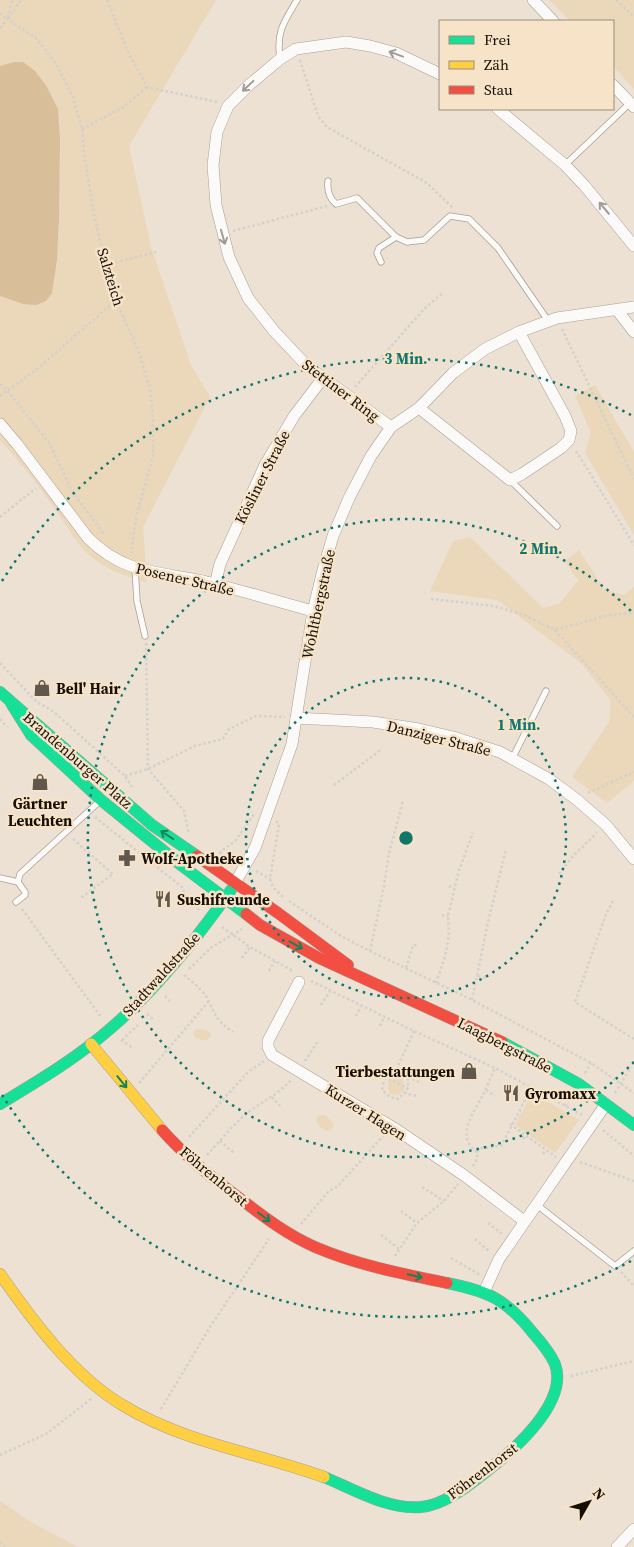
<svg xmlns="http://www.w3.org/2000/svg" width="634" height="1547" font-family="'Source Serif 4',serif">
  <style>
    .green { fill: #ebd7ba }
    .water { fill: #d8be99 }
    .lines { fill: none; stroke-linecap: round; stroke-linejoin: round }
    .lane-casing { stroke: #a8a094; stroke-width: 7 }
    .street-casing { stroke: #a8a094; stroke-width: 12 }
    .fast-casing { stroke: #a8a094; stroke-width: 12 }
    .slow-casing { stroke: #a8a094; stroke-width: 12 }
    .jam-casing { stroke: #a8a094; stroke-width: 12 }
    .path { stroke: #d4d1cc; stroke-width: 2.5; stroke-dasharray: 2.5 2.5; stroke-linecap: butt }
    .lane { stroke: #fcfaf8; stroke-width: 5.5 }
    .street { stroke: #fcfaf8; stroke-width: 11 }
    .fast { stroke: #16e098; stroke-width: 11 }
    .slow { stroke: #ffcf43; stroke-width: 11 }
    .jam { stroke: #f24e42; stroke-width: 11 }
    .oneway { stroke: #a09c97 }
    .oneway2 { stroke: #168256 }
    .ring { fill: none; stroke: #0f766e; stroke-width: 2.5; stroke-dasharray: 2.5 5 }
    .labels { text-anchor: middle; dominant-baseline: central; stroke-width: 5; stroke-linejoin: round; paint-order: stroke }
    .street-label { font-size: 15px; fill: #150f06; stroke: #f6e3c8 }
    .poi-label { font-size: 15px; font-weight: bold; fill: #150f06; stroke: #f6e3c8; text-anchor: start }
    .centre { fill: #0f766e; stroke: #f6e3c8; stroke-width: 2.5 }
    .ring-label { font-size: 15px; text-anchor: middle; font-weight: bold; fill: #0f766e; stroke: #f6e3c8; stroke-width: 5; stroke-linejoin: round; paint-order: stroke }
  </style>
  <rect width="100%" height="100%" fill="#ece1d2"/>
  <!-- green -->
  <g class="green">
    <path d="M0,0H216L129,146L151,247L191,365L210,397L143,527L147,582C126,577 102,568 86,552C76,542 68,527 59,515C41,489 22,464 0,440V296L23,304L52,293L57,260L59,220L60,140L58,109L14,62L0,66Z"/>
    <polygon points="549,0 634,0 634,89 613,66 613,21 570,21"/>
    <polygon points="595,385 634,452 634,535 585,453 591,432 575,396"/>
    <polygon points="470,537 543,608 559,604 578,581 565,561 579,550 604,589 624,595 634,587 634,781 607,803 572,777 609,722 611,701 582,664 497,600 430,591 453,541"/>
    <path d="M197,1029L206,1030L211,1033V1036L207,1040C201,1041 195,1039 193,1033Z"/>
    <path d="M395,1074L403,1077L404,1090C399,1095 396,1096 389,1094L388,1081L390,1076Z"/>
    <polygon points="533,1093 579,1120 555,1153 515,1125"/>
    <polygon points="322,1115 326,1115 334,1125 331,1130 326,1131 319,1126 316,1120 318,1116"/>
    <polygon points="0,1501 31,1522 78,1547 0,1547"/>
  </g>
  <!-- water -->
  <polygon class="water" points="14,62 23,62 35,71 47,87 58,109 60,140 59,220 57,260 52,293 46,301 36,305 23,304 0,296 0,66"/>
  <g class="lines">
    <!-- lane casing -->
    <g class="lane-casing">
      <g id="lane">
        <path d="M280,58C276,32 284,22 297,0"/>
        <polyline points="565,165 630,103"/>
        <path d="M328,181C327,190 329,198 336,204L357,198L396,237L407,242L424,240L450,216L469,219L498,248L549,322"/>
        <polyline points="381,262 377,253 379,248 396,237"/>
        <polyline points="510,480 557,526"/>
        <polyline points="135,568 137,601 145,636"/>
        <polyline points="512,759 546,691"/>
        <polyline points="0,878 18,882"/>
        <polyline points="16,902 25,895 25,892 18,882 20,874 101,800"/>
        <polyline points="537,1205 615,1266 634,1251"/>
      </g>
    </g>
    <!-- street casing -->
    <g class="street-casing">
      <g id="street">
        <polyline points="533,0 553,21"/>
        <polyline points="613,85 634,107"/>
        <polyline points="498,109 565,165 584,185 634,246"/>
        <polyline points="617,310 634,332"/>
        <polyline points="419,408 510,480 522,474 561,448 569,440 571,431 565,416 519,332"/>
        <path d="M0,424L17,444L88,538C124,574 156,571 203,581C240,590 276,601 313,611"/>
        <polyline points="391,427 307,366 274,331 248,298 229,257 216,205 213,165 217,132 228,106 249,85 280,59 296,49 346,42 370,46 396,53 440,74"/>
        <polyline points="215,585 220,564 265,465 294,416 323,378"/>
        <polyline points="296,718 373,722 419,729 453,737 500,752 549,779 576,799 606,825 634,859"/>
        <polyline points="235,883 255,848 292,744 313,611 323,570 333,536 349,498 371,456 391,427 419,408 453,373 485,349 519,332 557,318 634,307"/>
        <polyline points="299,982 268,1041 268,1047 272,1055 397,1130 465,1176 524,1221"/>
        <polyline points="484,1292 499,1259 606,1104"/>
        <polyline points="617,1547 634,1529"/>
      </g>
    </g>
    <!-- fast casing -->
    <g class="fast-casing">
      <g id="fast">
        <polyline points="0,692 152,825 197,856"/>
        <polyline points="11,703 31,735 101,800 181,865 246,914"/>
        <polyline points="502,1042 579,1084 634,1125"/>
        <path d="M0,1104C38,1081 77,1058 111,1028C157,989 196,939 231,890"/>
        <path d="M324,1477C353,1489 388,1510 421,1507C445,1505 469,1485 487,1471C514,1450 569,1402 555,1364C550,1353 541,1342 533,1333C506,1299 488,1291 447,1283"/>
      </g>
    </g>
    <!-- slow casing -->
    <g class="slow-casing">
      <g id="slow">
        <polyline points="91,1044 162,1130"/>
        <path d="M0,1274C33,1321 73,1376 124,1406C185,1443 258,1453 324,1477"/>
      </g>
    </g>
    <!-- jam casing -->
    <g class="jam-casing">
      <g id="jam">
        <polyline points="197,856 278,913 348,965"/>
        <polyline points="246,914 260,925 319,958 502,1042"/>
        <path d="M162,1130C186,1157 213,1179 242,1200C265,1218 288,1235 315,1247C357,1265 403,1274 447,1283"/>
      </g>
    </g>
    <!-- path -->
    <g class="path">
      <polyline points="107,0 128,52 147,87 217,102"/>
      <polyline points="616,0 634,17"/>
      <polyline points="0,13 7,19"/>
      <polyline points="8,18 12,0"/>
      <polyline points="8,19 21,0"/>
      <polyline points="0,28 7,19 36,38 55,62 73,97 82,129 84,153 94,215 106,265 116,300 140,355 150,390 153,415 153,456 136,517 131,553"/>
      <polyline points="300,60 318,116 327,127 427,183 452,207"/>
      <polyline points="82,129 124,107 147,87"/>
      <polyline points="233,231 327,206"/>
      <polyline points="106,265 156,252"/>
      <polyline points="562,329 634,479"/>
      <polyline points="0,384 7,390 49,443 72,491 104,534"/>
      <polyline points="355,387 424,309 444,292"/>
      <polyline points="0,396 36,370 116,300"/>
      <polyline points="576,451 634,545"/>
      <polyline points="0,517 36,488"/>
      <polyline points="431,599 494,606 524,615 555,630 606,616 634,612"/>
      <polyline points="555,630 634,717"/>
      <polyline points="146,643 148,769 184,811 189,834"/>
      <polyline points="0,663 37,702 54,712 125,776 132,787"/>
      <polyline points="0,719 7,727"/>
      <polyline points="125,776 148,769 195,746 223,739 229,729 256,716 285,717"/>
      <polyline points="334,785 382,749"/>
      <polyline points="588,793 634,772"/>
      <polyline points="95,817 183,888 185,899 199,910"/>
      <polyline points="276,821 279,824 270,879 273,887 284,898"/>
      <polyline points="73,839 113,874 81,898"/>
      <polyline points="219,853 236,840 254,814"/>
      <polyline points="220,853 235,861"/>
      <polyline points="256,871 270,879"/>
      <polyline points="559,874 574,855 597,833"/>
      <polyline points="449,886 454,888"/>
      <polyline points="289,901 341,936 370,951 472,1000 591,1063 634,1093"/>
      <polyline points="613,901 606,914 575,1002 634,1039"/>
      <polyline points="22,909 101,1017"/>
      <polyline points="442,915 448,916"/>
      <polyline points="222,927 250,947 293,971"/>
      <polyline points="370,951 384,886 389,853 403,801"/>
      <polyline points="242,958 250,947"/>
      <polyline points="406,968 413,945 418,945"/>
      <polyline points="189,969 212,947 242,929"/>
      <polyline points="269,971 275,961"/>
      <path d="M184,975C191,981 202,989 207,998C216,1015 215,1020 233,1032"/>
      <polyline points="478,976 485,978"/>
      <polyline points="311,981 414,1031 495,1068 584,1116"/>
      <polyline points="436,983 445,957 449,935 448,916 459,870 473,833"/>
      <polyline points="165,996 170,1001"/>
      <polyline points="472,1000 488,922 506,849"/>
      <polyline points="321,1005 330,991"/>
      <polyline points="147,1014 154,1020"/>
      <polyline points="356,1016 361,1006"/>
      <polyline points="380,1026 384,1017"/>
      <polyline points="414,1031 396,1070 391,1069 386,1071 382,1090 390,1097 398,1099 404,1093 417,1096"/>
      <polyline points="121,1040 133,1048"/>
      <polyline points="122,1040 138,1025"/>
      <polyline points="305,1061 318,1041"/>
      <polyline points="396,1070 403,1073 408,1077 408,1088 404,1093"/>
      <polyline points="585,1073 591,1063"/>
      <polyline points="384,1077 408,1088"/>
      <polyline points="408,1077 419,1082"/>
      <polyline points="139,1083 208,1002"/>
      <polyline points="486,1090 495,1096"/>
      <polyline points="615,1093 631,1067"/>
      <polyline points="272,1097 280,1106"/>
      <polyline points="565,1106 572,1095"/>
      <polyline points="510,1124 556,1157"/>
      <polyline points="603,1130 634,1156"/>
      <polyline points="189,1137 248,1072 264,1061"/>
      <polyline points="523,1139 526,1135"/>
      <polyline points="220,1141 234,1153"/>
      <path d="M477,1152C454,1136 475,1111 484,1093C488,1085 491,1076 495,1068"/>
      <polyline points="543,1154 546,1150"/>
      <path d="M207,1155C221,1140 234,1123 251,1110C265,1100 280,1093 292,1079"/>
      <polyline points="580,1162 634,1181"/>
      <polyline points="473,1166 477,1159 477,1152 482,1148 501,1146 532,1087"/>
      <polyline points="422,1187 444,1201"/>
      <polyline points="401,1211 417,1223"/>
      <polyline points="488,1223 502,1234"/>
      <polyline points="301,1224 329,1191 338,1186 384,1135"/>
      <polyline points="381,1235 399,1249"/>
      <polyline points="475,1239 490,1252"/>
      <polyline points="395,1256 417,1223 444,1201 458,1184"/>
      <polyline points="451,1258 480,1275"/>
      <polyline points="621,1272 634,1286"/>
      <polyline points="571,1376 634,1361"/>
      <polyline points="161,1409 210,1327 269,1239"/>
      <polyline points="0,1455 46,1434 91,1399"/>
      <polyline points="0,1542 5,1547"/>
    </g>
    <!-- lane -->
    <use href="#lane" class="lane"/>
    <!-- street -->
    <use href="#street" class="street"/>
    <!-- fast -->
    <use href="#fast" class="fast"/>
    <!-- slow -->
    <use href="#slow" class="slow"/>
    <!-- jam -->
    <use href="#jam" class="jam"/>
  </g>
  <!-- one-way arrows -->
  <defs><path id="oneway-shaft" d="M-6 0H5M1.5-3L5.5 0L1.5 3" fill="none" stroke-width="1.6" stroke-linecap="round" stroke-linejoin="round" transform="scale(1.25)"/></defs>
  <g class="oneway">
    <use href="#oneway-shaft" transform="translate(396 54) rotate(-160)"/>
    <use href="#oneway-shaft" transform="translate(248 86) rotate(137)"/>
    <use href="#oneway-shaft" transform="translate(604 208) rotate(-130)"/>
    <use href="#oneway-shaft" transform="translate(223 237) rotate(74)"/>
  </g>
  <g class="oneway2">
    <use href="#oneway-shaft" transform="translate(167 835) rotate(-146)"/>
    <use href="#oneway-shaft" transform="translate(296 945) rotate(29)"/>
    <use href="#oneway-shaft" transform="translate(122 1082) rotate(51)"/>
    <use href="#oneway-shaft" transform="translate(264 1217) rotate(37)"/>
    <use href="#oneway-shaft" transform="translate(415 1276) rotate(13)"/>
  </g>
  <!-- distance rings -->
  <g class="ring">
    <circle cx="406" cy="838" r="160"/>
    <path d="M634 1062A319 319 0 1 1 634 614"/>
    <path d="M631 1261A479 479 0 0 1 2 1095M2 581A479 479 0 0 1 631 415"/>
  </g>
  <!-- icons -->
  <defs>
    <g id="shop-bare" transform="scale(1.35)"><path d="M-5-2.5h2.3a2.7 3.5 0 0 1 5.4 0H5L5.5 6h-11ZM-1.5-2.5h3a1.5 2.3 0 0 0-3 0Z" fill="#60584d" stroke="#f6e3c8" stroke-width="2.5" paint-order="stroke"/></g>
    <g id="pharmacy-bare" transform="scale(1.35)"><path d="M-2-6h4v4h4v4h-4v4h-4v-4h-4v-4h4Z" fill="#60584d" stroke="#f6e3c8" stroke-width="2.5" paint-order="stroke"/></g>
    <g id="restaurant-bare" transform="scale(1.35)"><path d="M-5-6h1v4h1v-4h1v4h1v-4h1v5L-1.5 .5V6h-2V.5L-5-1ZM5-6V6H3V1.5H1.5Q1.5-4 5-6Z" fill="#60584d" stroke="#f6e3c8" stroke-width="2.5" paint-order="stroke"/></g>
  </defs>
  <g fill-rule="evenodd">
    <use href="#shop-bare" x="42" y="688"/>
    <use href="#shop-bare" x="40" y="782"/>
    <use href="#pharmacy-bare" x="127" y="858"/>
    <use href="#restaurant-bare" x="163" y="899"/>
    <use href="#shop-bare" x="469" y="1071"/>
    <use href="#restaurant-bare" x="511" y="1093"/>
  </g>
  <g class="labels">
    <!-- street labels -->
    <g class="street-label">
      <text transform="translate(111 277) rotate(73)">Salzteich</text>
      <text transform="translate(341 390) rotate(37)">Stettiner Ring</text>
      <text transform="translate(262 477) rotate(-63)">Kösliner Straße</text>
      <text transform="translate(185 579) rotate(13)">Posener Straße</text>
      <text transform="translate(318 604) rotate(-78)">Wohltbergstraße</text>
      <text transform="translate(439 738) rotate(14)">Danziger Straße</text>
      <text transform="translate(78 760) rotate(41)">Brandenburger Platz</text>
      <text transform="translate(161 974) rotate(-48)">Stadtwaldstraße</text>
      <text transform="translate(505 1045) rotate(27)">Laagbergstraße</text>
      <text transform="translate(366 1112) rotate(32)">Kurzer Hagen</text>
      <text transform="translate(214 1176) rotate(40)">Föhrenhorst</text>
      <text transform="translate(482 1471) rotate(-37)">Föhrenhorst</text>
    </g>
    <!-- poi labels -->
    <g class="poi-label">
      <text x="56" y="688">Bell' Hair</text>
      <text x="40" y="803" text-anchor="middle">Gärtner<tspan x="40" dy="17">Leuchten</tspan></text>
      <text x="141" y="858">Wolf-Apotheke</text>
      <text x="177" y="899">Sushifreunde</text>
      <text x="455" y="1071" text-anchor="end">Tierbestattungen</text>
      <text x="525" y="1093">Gyromaxx</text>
    </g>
  </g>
  <circle cx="406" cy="838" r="8" class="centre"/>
  <g class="ring-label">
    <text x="406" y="364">3 Min.</text>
    <text x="541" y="554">2 Min.</text>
    <text x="519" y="730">1 Min.</text>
  </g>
  <!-- legend -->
  <rect x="439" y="20" width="175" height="90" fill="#f6e3c8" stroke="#9c8e7a"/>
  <rect x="449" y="36" width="25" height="8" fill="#16e098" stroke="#9c8e7a"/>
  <text x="484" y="45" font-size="15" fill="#150f06">Frei</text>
  <rect x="449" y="61" width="25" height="8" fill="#ffcf43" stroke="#9c8e7a"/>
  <text x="484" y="70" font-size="15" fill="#150f06">Zäh</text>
  <rect x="449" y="86" width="25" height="8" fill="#f24e42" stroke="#9c8e7a"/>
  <text x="484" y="95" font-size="15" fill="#150f06">Stau</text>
  <!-- north arrow -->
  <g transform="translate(589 1502) rotate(51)" stroke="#f6e3c8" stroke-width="4" paint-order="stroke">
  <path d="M0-4L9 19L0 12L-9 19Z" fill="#150f06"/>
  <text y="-8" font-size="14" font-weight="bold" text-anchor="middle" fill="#150f06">N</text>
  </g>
</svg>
